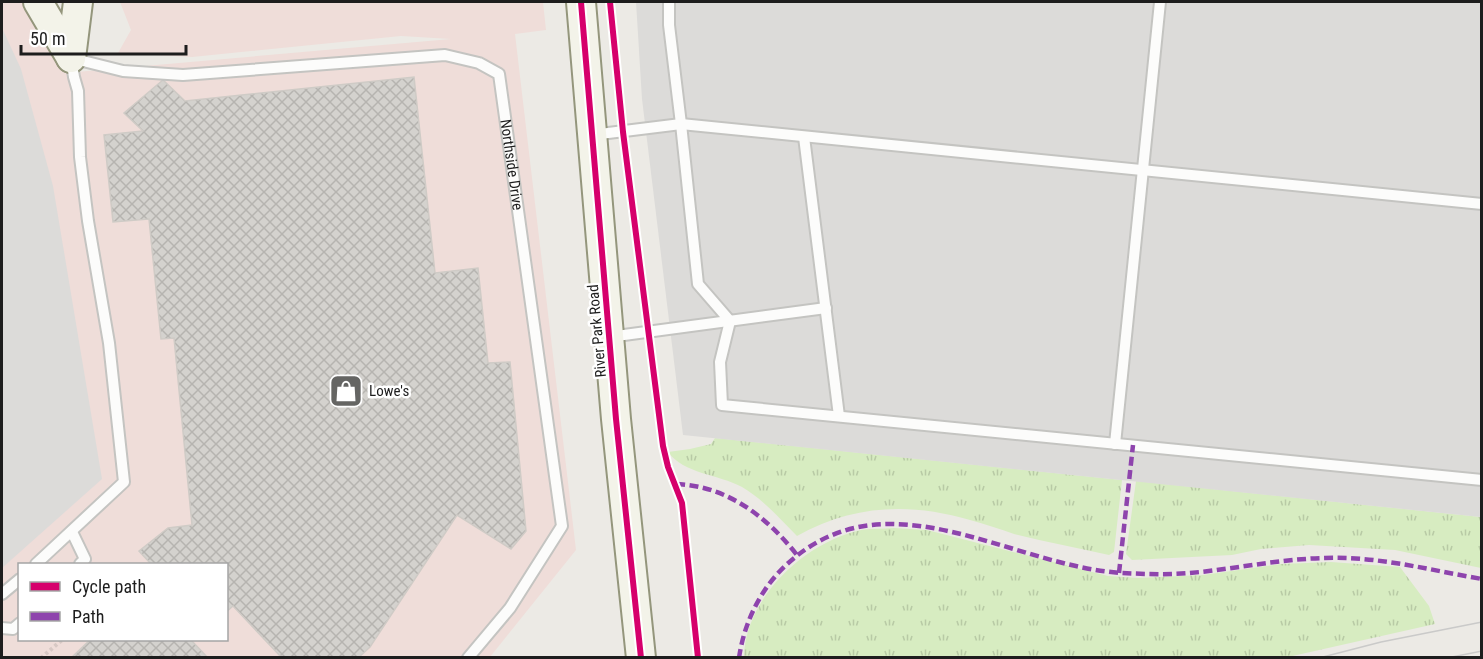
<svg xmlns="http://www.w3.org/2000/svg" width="1483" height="659" font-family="'Roboto Condensed',sans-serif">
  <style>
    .commercial { fill: #efddd9; fill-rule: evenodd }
    .grass { fill: url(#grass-tufts) }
    .parking { fill: #dcdbd9 }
    .building { fill: url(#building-cross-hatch); stroke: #cfcbc6; stroke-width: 1.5 }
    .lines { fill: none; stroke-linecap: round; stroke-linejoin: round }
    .lane-casing { stroke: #c4c4c1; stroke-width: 14 }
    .secondary-casing { stroke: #94967c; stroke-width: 32 }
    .path { stroke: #d7c8c4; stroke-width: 4; stroke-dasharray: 3 3; stroke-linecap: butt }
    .lane { stroke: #fcfcfb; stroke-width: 10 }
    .secondary { stroke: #f3f3e9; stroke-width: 28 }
    .tram { stroke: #cacac9; stroke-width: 1.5 }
    .quiet { stroke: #8e44ad; stroke-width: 4.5; stroke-dasharray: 9 4.5; stroke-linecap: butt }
    .cycleway-casing { stroke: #fff; stroke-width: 10 }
    .cycleway { stroke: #d6006c; stroke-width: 6 }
    .labels { text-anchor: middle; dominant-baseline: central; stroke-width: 5; stroke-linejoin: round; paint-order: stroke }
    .street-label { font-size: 15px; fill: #1d1d1d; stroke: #fff }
    .poi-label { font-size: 15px; fill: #1d1d1d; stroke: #fff; text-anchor: start }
  </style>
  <defs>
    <pattern id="grass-tufts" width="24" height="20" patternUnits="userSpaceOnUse" patternTransform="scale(1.5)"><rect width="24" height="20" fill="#d7ecc1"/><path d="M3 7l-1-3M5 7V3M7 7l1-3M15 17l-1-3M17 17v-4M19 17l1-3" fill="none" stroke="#b8caa5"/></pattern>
    <pattern id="building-cross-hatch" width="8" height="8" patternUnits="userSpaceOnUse" patternTransform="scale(1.5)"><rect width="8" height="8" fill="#d4d2ce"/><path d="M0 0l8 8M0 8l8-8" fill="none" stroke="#b6b4b0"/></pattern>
  </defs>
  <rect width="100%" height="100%" fill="#eceae5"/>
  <!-- commercial -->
  <path class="commercial" d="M2,2H29L65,73L451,39L401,36L192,57L118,53L131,30L120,2H543L546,30L515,34L576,550L490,657H2ZM20,564H226V640H20Z"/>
  <!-- grass -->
  <g class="grass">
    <path d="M715,438L1122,480L1114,552L1109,555C1078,548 1045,542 1014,534C1000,529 985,524 970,520C909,502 852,505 797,536C779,518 764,500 742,487C718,474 684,474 668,452L690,449L711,444Z"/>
    <polygon points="1136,481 1481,517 1481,568 1395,550 1309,545 1261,549 1232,555 1132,560 1126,554"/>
    <path d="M894,528L927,530L1108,576L1138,578L1203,575L1281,564L1331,562L1400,567L1429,606L1435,624L1288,657H744C745,598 805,542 861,530C872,528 883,529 894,528Z"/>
  </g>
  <!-- parking -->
  <g class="parking">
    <polygon points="636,2 1481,2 1481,517 683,435 642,99"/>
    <polygon points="2,28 21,69 53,186 102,479 2,568"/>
  </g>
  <!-- building -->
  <g class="building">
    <polygon points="414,77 435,273 478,268 488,363 510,362 526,531 511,549 457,515 370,647 358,658 282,658 233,606 226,612 226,564 151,564 139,551 168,528 192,525 174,338 161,339 149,219 113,222 104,135 143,131 124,113 163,80 185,101"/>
    <polygon points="90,640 191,640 208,658 71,658"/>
  </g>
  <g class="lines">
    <!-- lane casing -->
    <g class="lane-casing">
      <g id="lane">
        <polyline points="669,2 669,25 681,124 698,284 730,321 720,362 722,405 1482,480"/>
        <polyline points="592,135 681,124 1482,204"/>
        <polyline points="804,137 839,416"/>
        <polyline points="609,337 826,308"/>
        <polyline points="1115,444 1160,2"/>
        <polyline points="72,532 85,559 80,564"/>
        <path id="s1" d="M36,564L124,482L109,343L88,221L80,157L78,91L74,77L71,58L123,71L183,75L445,55L479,63L499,74L562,526L510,608L468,658"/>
        <polyline points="2,594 20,579"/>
        <polyline points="2,628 13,629 20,623"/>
      </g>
    </g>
    <!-- secondary casing -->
    <g class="secondary-casing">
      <g id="secondary">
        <polyline points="38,2 71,58"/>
        <polyline points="581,2 616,419 641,658"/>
        <polyline points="71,58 78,2"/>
      </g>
    </g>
    <!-- path -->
    <polyline class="path" points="41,658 62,640"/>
    <!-- lane -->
    <use href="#lane" class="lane"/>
    <!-- secondary -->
    <use href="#secondary" class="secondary"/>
    <!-- tram -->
    <g class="tram">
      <polyline points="1319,658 1381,642 1482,622"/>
      <polyline points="1447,658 1482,651"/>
    </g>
    <!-- quiet -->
    <g class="quiet">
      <path d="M676,484C727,486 766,516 797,555"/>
      <polyline points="1119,573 1133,445"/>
      <path d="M739,658C744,623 760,590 785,566C886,471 1009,566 1122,573C1144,574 1167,575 1190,573C1235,569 1279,559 1325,558C1378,556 1429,570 1482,579"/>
    </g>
    <!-- cycleway casing -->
    <g class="cycleway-casing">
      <g id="cycleway">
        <polyline points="581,2 616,419 641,658"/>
        <polyline points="610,2 623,132 663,446 668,467 682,503 698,658"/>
      </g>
    </g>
    <!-- cycleway -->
    <use href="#cycleway" class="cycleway"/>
  </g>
  <!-- icons -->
  <defs>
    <g id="shop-square" transform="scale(1.725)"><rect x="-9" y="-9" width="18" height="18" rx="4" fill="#656563" stroke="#fff"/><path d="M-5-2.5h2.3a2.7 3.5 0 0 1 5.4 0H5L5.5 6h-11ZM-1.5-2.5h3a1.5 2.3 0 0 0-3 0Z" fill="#fff"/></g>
  </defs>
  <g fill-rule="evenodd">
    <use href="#shop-square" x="346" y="391"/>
  </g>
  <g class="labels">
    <!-- street labels -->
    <g class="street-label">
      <text stroke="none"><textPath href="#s1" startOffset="1074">Northside Drive</textPath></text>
      <text transform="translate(597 331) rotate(-95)">River Park Road</text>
    </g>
    <!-- poi labels -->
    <g class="poi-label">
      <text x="369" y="391">Lowe's</text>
    </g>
  </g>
  <!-- border -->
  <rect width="1483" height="659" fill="none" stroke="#1d1d1d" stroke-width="6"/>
  <!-- legend -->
  <rect x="18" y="563" width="210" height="78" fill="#ffffff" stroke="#a5a5a5" stroke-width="1.5"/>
  <rect x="30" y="582" width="30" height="9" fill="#d6006c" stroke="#a5a5a5" stroke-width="1.5"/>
  <text x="72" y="593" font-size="18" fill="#1d1d1d">Cycle path</text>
  <rect x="30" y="612" width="30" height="9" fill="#8e44ad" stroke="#a5a5a5" stroke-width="1.5"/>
  <text x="72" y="623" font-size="18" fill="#1d1d1d">Path</text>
  <!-- scale -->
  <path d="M21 45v9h165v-9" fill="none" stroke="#1d1d1d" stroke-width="3"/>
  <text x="30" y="45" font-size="18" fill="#1d1d1d" stroke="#ffffff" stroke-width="4.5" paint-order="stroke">50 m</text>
</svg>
